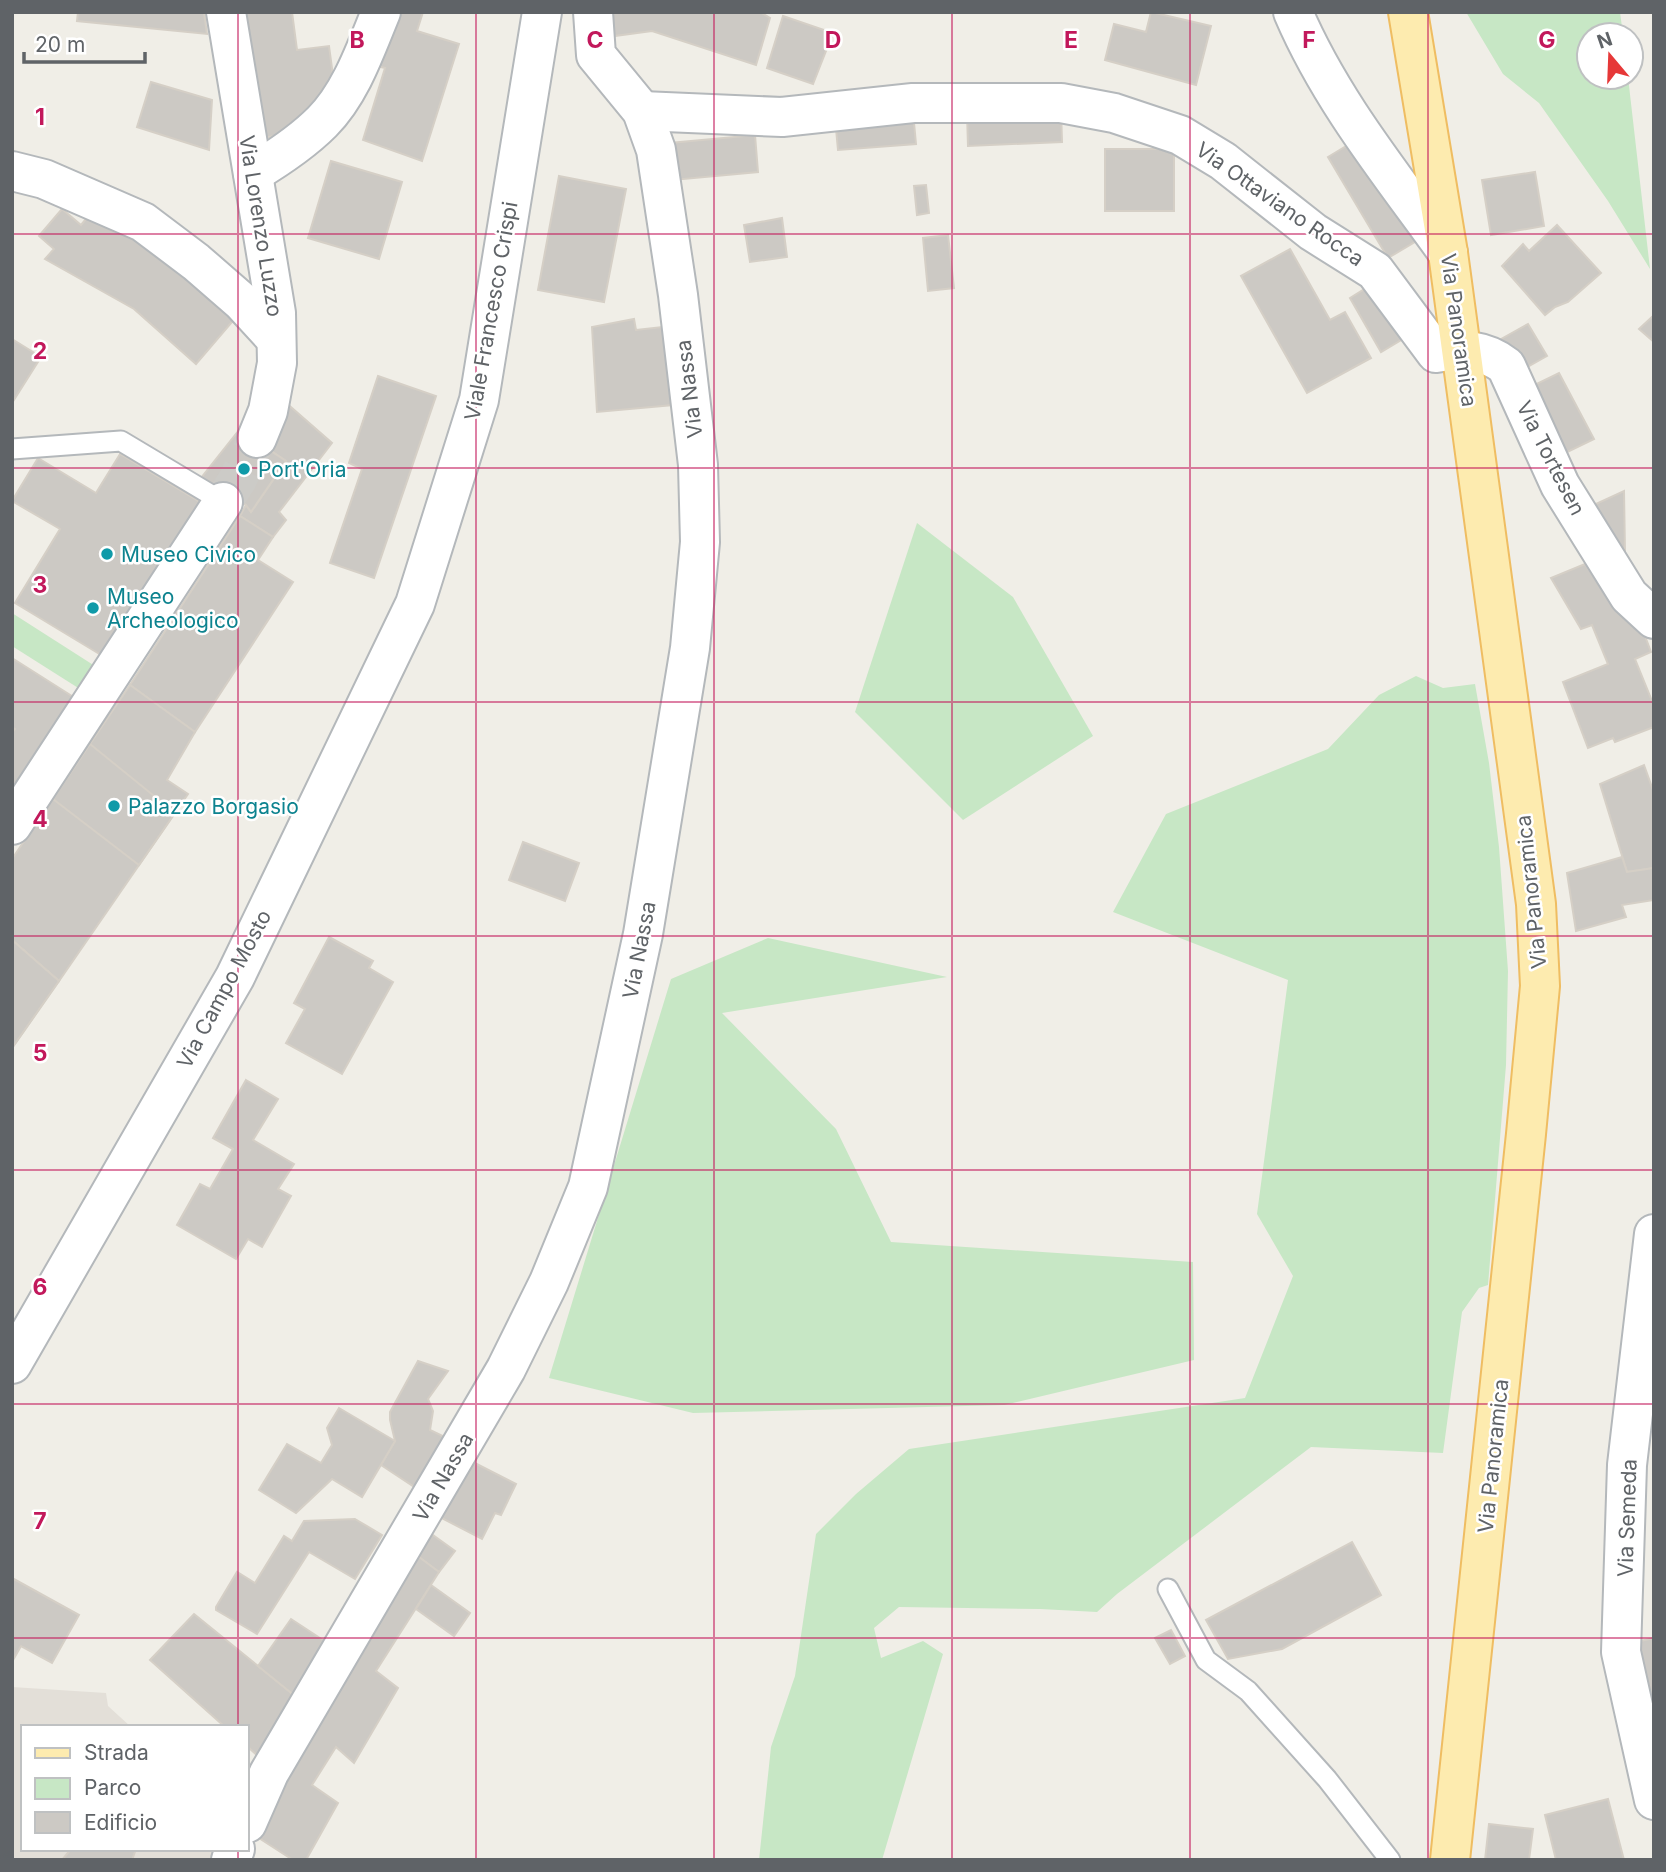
<svg xmlns="http://www.w3.org/2000/svg" width="1666" height="1872" font-family="Inter,sans-serif">
  <style>
    .education { fill: #e3dfd8 }
    .green { fill: #c7e7c5 }
    .building { fill: #ccc9c4; stroke: #d5cfc6; stroke-width: 2 }
    .lines { fill: none; stroke-linecap: round; stroke-linejoin: round }
    .minor-tunnel { stroke: #cccbc7; stroke-width: 38; stroke-dasharray: 38 19; stroke-linecap: butt }
    .service-casing { stroke: #b4b8bb; stroke-width: 23 }
    .minor-casing { stroke: #b4b8bb; stroke-width: 42 }
    .tertiary-casing { stroke: #b4b8bb; stroke-width: 42 }
    .primary-casing { stroke: #efbd62; stroke-width: 42 }
    .service { stroke: #fff; stroke-width: 19 }
    .minor { stroke: #fff; stroke-width: 38 }
    .tertiary { stroke: #fff; stroke-width: 38 }
    .primary { stroke: #fdebaf; stroke-width: 38 }
    .grid { fill: none; stroke: #c2185b; stroke-width: 2; stroke-opacity: 0.55 }
    .culture-dot { fill: #0f9aa8; stroke: #fff; stroke-width: 2.5 }
    .labels { text-anchor: middle; dominant-baseline: central; stroke-width: 5; stroke-linejoin: round; paint-order: stroke }
    .street-label { font-size: 21px; fill: #5f6367; stroke: #fff }
    .culture-label { font-size: 21px; fill: #0d838f; stroke: #fff; text-anchor: start }
    .grid-label { font-size: 23px; text-anchor: middle; font-weight: bold; fill: #c2185b; stroke: #fff; stroke-width: 5; stroke-linejoin: round; paint-order: stroke }
  </style>
  <rect width="100%" height="100%" fill="#f0eee7"/>
  <!-- education -->
  <polygon class="education" points="12,1687 106,1693 108,1706 131,1727 23,1727 23,1849 217,1849 214,1860 12,1860"/>
  <!-- green -->
  <g class="green">
    <polygon points="1466,12 1620,12 1623,35 1589,35 1589,77 1628,77 1650,269 1608,201 1539,103 1503,74"/>
    <polygon points="917,523 1013,597 1093,736 963,820 855,712"/>
    <polygon points="12,613 98,668 83,691 12,646"/>
    <polygon points="1416,676 1443,688 1475,684 1489,763 1499,847 1508,971 1506,1065 1488,1285 1479,1288 1462,1312 1443,1453 1311,1447 1117,1594 1097,1612 1040,1609 899,1607 874,1628 881,1658 923,1641 943,1654 882,1860 759,1860 771,1747 795,1676 816,1534 856,1494 909,1449 1245,1398 1293,1276 1257,1214 1288,980 1113,912 1166,814 1328,749 1379,695"/>
    <polygon points="768,938 947,977 722,1013 836,1129 891,1242 1193,1262 1194,1360 1004,1405 693,1413 549,1378 671,979"/>
  </g>
  <!-- building -->
  <g class="building">
    <polygon points="78,12 204,12 207,34 77,21"/>
    <polygon points="246,12 292,12 297,50 329,46 334,83 304,132 261,138"/>
    <polygon points="389,12 423,12 417,31 459,44 422,161 363,140 385,68 372,65"/>
    <polygon points="605,12 760,12 770,18 756,65 652,31 607,37"/>
    <polygon points="1151,12 1211,26 1196,85 1105,60 1114,24 1146,32"/>
    <polygon points="783,16 833,33 813,84 767,68"/>
    <polygon points="151,82 212,100 209,150 137,127"/>
    <polygon points="1061,109 1062,142 968,146 967,113"/>
    <polygon points="913,112 916,144 838,150 835,118"/>
    <polygon points="755,135 758,172 673,180 670,143"/>
    <polygon points="1356,140 1420,239 1388,258 1328,157"/>
    <rect x="1105" y="149" width="69" height="62"/>
    <polygon points="331,161 402,182 379,259 308,238"/>
    <polygon points="1535,172 1544,226 1491,235 1482,180"/>
    <polygon points="559,176 626,189 604,302 538,290"/>
    <polygon points="926,185 929,213 917,215 914,186"/>
    <polygon points="95,208 238,315 196,364 134,309 45,259 54,249 39,236 62,209 81,225"/>
    <polygon points="782,218 787,257 750,262 744,225"/>
    <polygon points="1557,225 1601,273 1568,302 1555,307 1545,315 1502,266 1523,244 1529,251"/>
    <polygon points="948,235 954,288 928,291 923,238"/>
    <polygon points="1290,249 1330,320 1345,312 1371,358 1307,393 1241,276"/>
    <polygon points="1371,285 1403,339 1381,352 1350,298"/>
    <polygon points="1654,315 1654,342 1639,329"/>
    <polygon points="634,319 636,330 662,327 673,405 597,412 592,327"/>
    <polygon points="1528,324 1547,356 1520,371 1501,339"/>
    <polygon points="12,339 41,357 12,403"/>
    <polygon points="1559,373 1594,439 1553,459 1518,393"/>
    <polygon points="378,376 436,396 374,578 330,563 362,469 349,463"/>
    <polygon points="284,401 332,443 279,512 286,520 273,537 240,516 246,505 251,512 286,461 267,448"/>
    <polygon points="239,430 286,461 251,512 246,505 201,478"/>
    <polygon points="120,454 200,502 106,658 15,603 60,529 12,501 38,458 96,493"/>
    <polygon points="1624,491 1625,553 1605,553 1585,509"/>
    <polygon points="240,516 273,537 258,560 293,582 195,732 130,685"/>
    <polygon points="1585,564 1617,610 1633,604 1651,652 1635,659 1654,706 1654,727 1615,742 1613,738 1588,748 1563,682 1608,664 1592,625 1581,629 1551,578"/>
    <polygon points="12,658 75,698 19,787 12,782 12,733 15,729 12,727"/>
    <polygon points="130,685 195,732 167,780 188,794 59,981 12,940 12,859"/>
    <polygon points="90,744 175,813 139,865 53,799"/>
    <polygon points="1644,765 1654,793 1654,868 1627,872 1600,784"/>
    <polygon points="523,842 579,863 565,901 509,880"/>
    <polygon points="1622,857 1627,872 1654,868 1654,900 1622,905 1626,917 1576,931 1567,873"/>
    <polygon points="329,937 373,961 369,968 393,982 342,1074 286,1043 305,1009 294,1003"/>
    <polygon points="12,940 59,981 12,1048"/>
    <polygon points="12,940 59,981 12,1048"/>
    <polygon points="246,1080 278,1099 253,1140 294,1164 278,1189 291,1196 262,1247 248,1239 236,1259 177,1225 200,1184 210,1189 233,1149 213,1138"/>
    <polygon points="418,1361 448,1371 428,1399 433,1411 430,1430 453,1441 422,1492 381,1465 395,1441 390,1420 390,1412"/>
    <polygon points="339,1408 395,1441 362,1497 332,1479 296,1513 259,1490 287,1444 321,1463 332,1445 327,1428"/>
    <polygon points="463,1457 516,1484 501,1515 495,1513 482,1539 434,1514"/>
    <polygon points="355,1519 382,1535 355,1579 309,1552 257,1634 216,1610 216,1607 237,1572 255,1583 284,1536 292,1541 304,1521"/>
    <polygon points="426,1530 455,1551 439,1572 411,1551"/>
    <polygon points="1352,1542 1381,1595 1282,1649 1228,1659 1206,1620"/>
    <polygon points="411,1551 439,1572 376,1671 398,1688 354,1763 336,1747 312,1785 338,1803 306,1860 293,1860 251,1833"/>
    <polygon points="12,1578 79,1615 52,1663 21,1646 12,1662"/>
    <polygon points="431,1585 470,1613 454,1636 416,1609"/>
    <polygon points="194,1614 295,1696 260,1758 247,1746 247,1727 225,1727 150,1660"/>
    <polygon points="291,1619 329,1644 295,1696 258,1666"/>
    <polygon points="1171,1630 1185,1656 1170,1664 1155,1638"/>
    <polygon points="1654,1638 1654,1732 1631,1643"/>
    <polygon points="1608,1799 1624,1860 1556,1860 1545,1815"/>
    <polygon points="1489,1824 1533,1829 1529,1860 1485,1860"/>
    <polygon points="71,1849 136,1849 132,1860 62,1860"/>
  </g>
  <g class="lines">
    <!-- minor-tunnel -->
    <polyline class="minor-tunnel" points="223,502 238,479 257,438"/>
    <!-- service casing -->
    <g class="service-casing">
      <g id="service">
        <polyline points="12,449 121,441 223,502"/>
        <polyline points="1168,1589 1206,1660 1248,1691 1327,1779 1390,1860"/>
      </g>
    </g>
    <!-- minor casing -->
    <g class="minor-casing">
      <g id="minor">
        <polyline points="226,12 276,313 277,363 268,411 257,438"/>
        <path d="M1293,12C1331,101 1392,175 1448,253"/>
        <path d="M642,111L782,117L913,103H1061L1114,113L1180,135L1223,161L1313,232L1375,271L1436,353C1462,349 1484,349 1506,366L1560,485L1629,596L1654,619"/>
        <polyline points="12,171 44,179 143,222 196,262 242,302 276,339"/>
        <path d="M253,173C278,158 302,142 322,122C351,93 366,48 381,12"/>
        <polyline points="12,825 223,502"/>
        <polyline points="1654,1234 1627,1465 1621,1652 1654,1800"/>
        <polyline points="247,1823 269,1773 506,1369 549,1282 588,1187 643,934 690,648 700,542 698,465 678,295 656,150 642,111 596,55 593,12"/>
        <polyline points="231,1860 235,1849"/>
      </g>
    </g>
    <!-- tertiary casing -->
    <g class="tertiary-casing">
      <polyline id="tertiary" points="12,1364 235,977 415,604 479,400 542,12"/>
    </g>
    <!-- primary casing -->
    <g class="primary-casing">
      <polyline id="primary" points="1408,12 1448,253 1536,904 1540,986 1526,1134 1450,1860"/>
    </g>
    <!-- service -->
    <use href="#service" class="service"/>
    <!-- minor -->
    <use href="#minor" class="minor"/>
    <!-- tertiary -->
    <use href="#tertiary" class="tertiary"/>
    <!-- primary -->
    <use href="#primary" class="primary"/>
  </g>
  <!-- grid -->
  <path class="grid" d="M238,12V1727M476,12V1860M714,12V1860M952,12V1860M1190,12V1860M1428,12V1860M12,234H1654M12,468H1654M12,702H1654M12,936H1654M12,1170H1654M12,1404H1654M12,1638H1654M238,1849V1860"/>
  <!-- markers -->
  <g class="culture-dot">
    <circle cx="244" cy="469" r="7"/>
    <circle cx="107" cy="554" r="7"/>
    <circle cx="93" cy="608" r="7"/>
    <circle cx="114" cy="806" r="7"/>
  </g>
  <g class="labels">
    <!-- street labels -->
    <g class="street-label">
      <text transform="translate(1280 204) rotate(35)">Via Ottaviano Rocca</text>
      <text transform="translate(261 226) rotate(81)">Via Lorenzo Luzzo</text>
      <text transform="translate(491 311) rotate(-80)">Viale Francesco Crispi</text>
      <text transform="translate(1459 330) rotate(82)">Via Panoramica</text>
      <text transform="translate(689 389) rotate(-97)">Via Nassa</text>
      <text transform="translate(1551 458) rotate(63)">Via Tortesen</text>
      <text transform="translate(1531 892) rotate(-96)">Via Panoramica</text>
      <text transform="translate(639 950) rotate(-79)">Via Nassa</text>
      <text transform="translate(224 989) rotate(-62)">Via Campo Mosto</text>
      <text transform="translate(1493 1456) rotate(-84)">Via Panoramica</text>
      <text transform="translate(443 1477) rotate(-60)">Via Nassa</text>
      <text transform="translate(1627 1518) rotate(-88)">Via Semeda</text>
    </g>
    <!-- culture labels -->
    <g class="culture-label">
      <text x="258" y="469">Port'Oria</text>
      <text x="121" y="554">Museo Civico</text>
      <text x="107" y="596">Museo<tspan x="107" dy="24">Archeologico</tspan></text>
      <text x="128" y="806">Palazzo Borgasio</text>
    </g>
  </g>
  <g class="grid-label">
    <text x="357" y="48">B</text>
    <text x="595" y="48">C</text>
    <text x="833" y="48">D</text>
    <text x="1071" y="48">E</text>
    <text x="1309" y="48">F</text>
    <text x="1547" y="48">G</text>
    <text x="40" y="125">1</text>
    <text x="40" y="359">2</text>
    <text x="40" y="593">3</text>
    <text x="40" y="827">4</text>
    <text x="40" y="1061">5</text>
    <text x="40" y="1295">6</text>
    <text x="40" y="1529">7</text>
  </g>
  <!-- border -->
  <rect width="1666" height="1872" fill="none" stroke="#5f6367" stroke-width="28"/>
  <!-- legend -->
  <rect x="21" y="1725" width="228" height="126" fill="#ffffff" stroke="#bfc1c2" stroke-width="2"/>
  <rect x="35" y="1748" width="35" height="10" fill="#fdebaf" stroke="#bfc1c2" stroke-width="2"/>
  <text x="84" y="1760" font-size="21" fill="#5f6367">Strada</text>
  <rect x="35" y="1778" width="35" height="21" fill="#c7e7c5" stroke="#bfc1c2" stroke-width="2"/>
  <text x="84" y="1795" font-size="21" fill="#5f6367">Parco</text>
  <rect x="35" y="1812" width="35" height="21" fill="#ccc9c4" stroke="#bfc1c2" stroke-width="2"/>
  <text x="84" y="1830" font-size="21" fill="#5f6367">Edificio</text>
  <!-- north arrow -->
  <g transform="translate(1610 56) rotate(341)"><circle r="33" fill="#ffffff" stroke="#bfc1c2" stroke-width="2"/>
  <path d="M0-5L12 26L0 18L-12 26Z" fill="#e63838"/>
  <text y="-10" font-size="19" font-weight="bold" text-anchor="middle" fill="#5f6367">N</text>
  </g>
  <!-- scale -->
  <path d="M24 52v10h121v-10" fill="none" stroke="#5f6367" stroke-width="3.5"/>
  <text x="35" y="52" font-size="21" fill="#5f6367" stroke="#ffffff" stroke-width="5" paint-order="stroke">20 m</text>
</svg>
